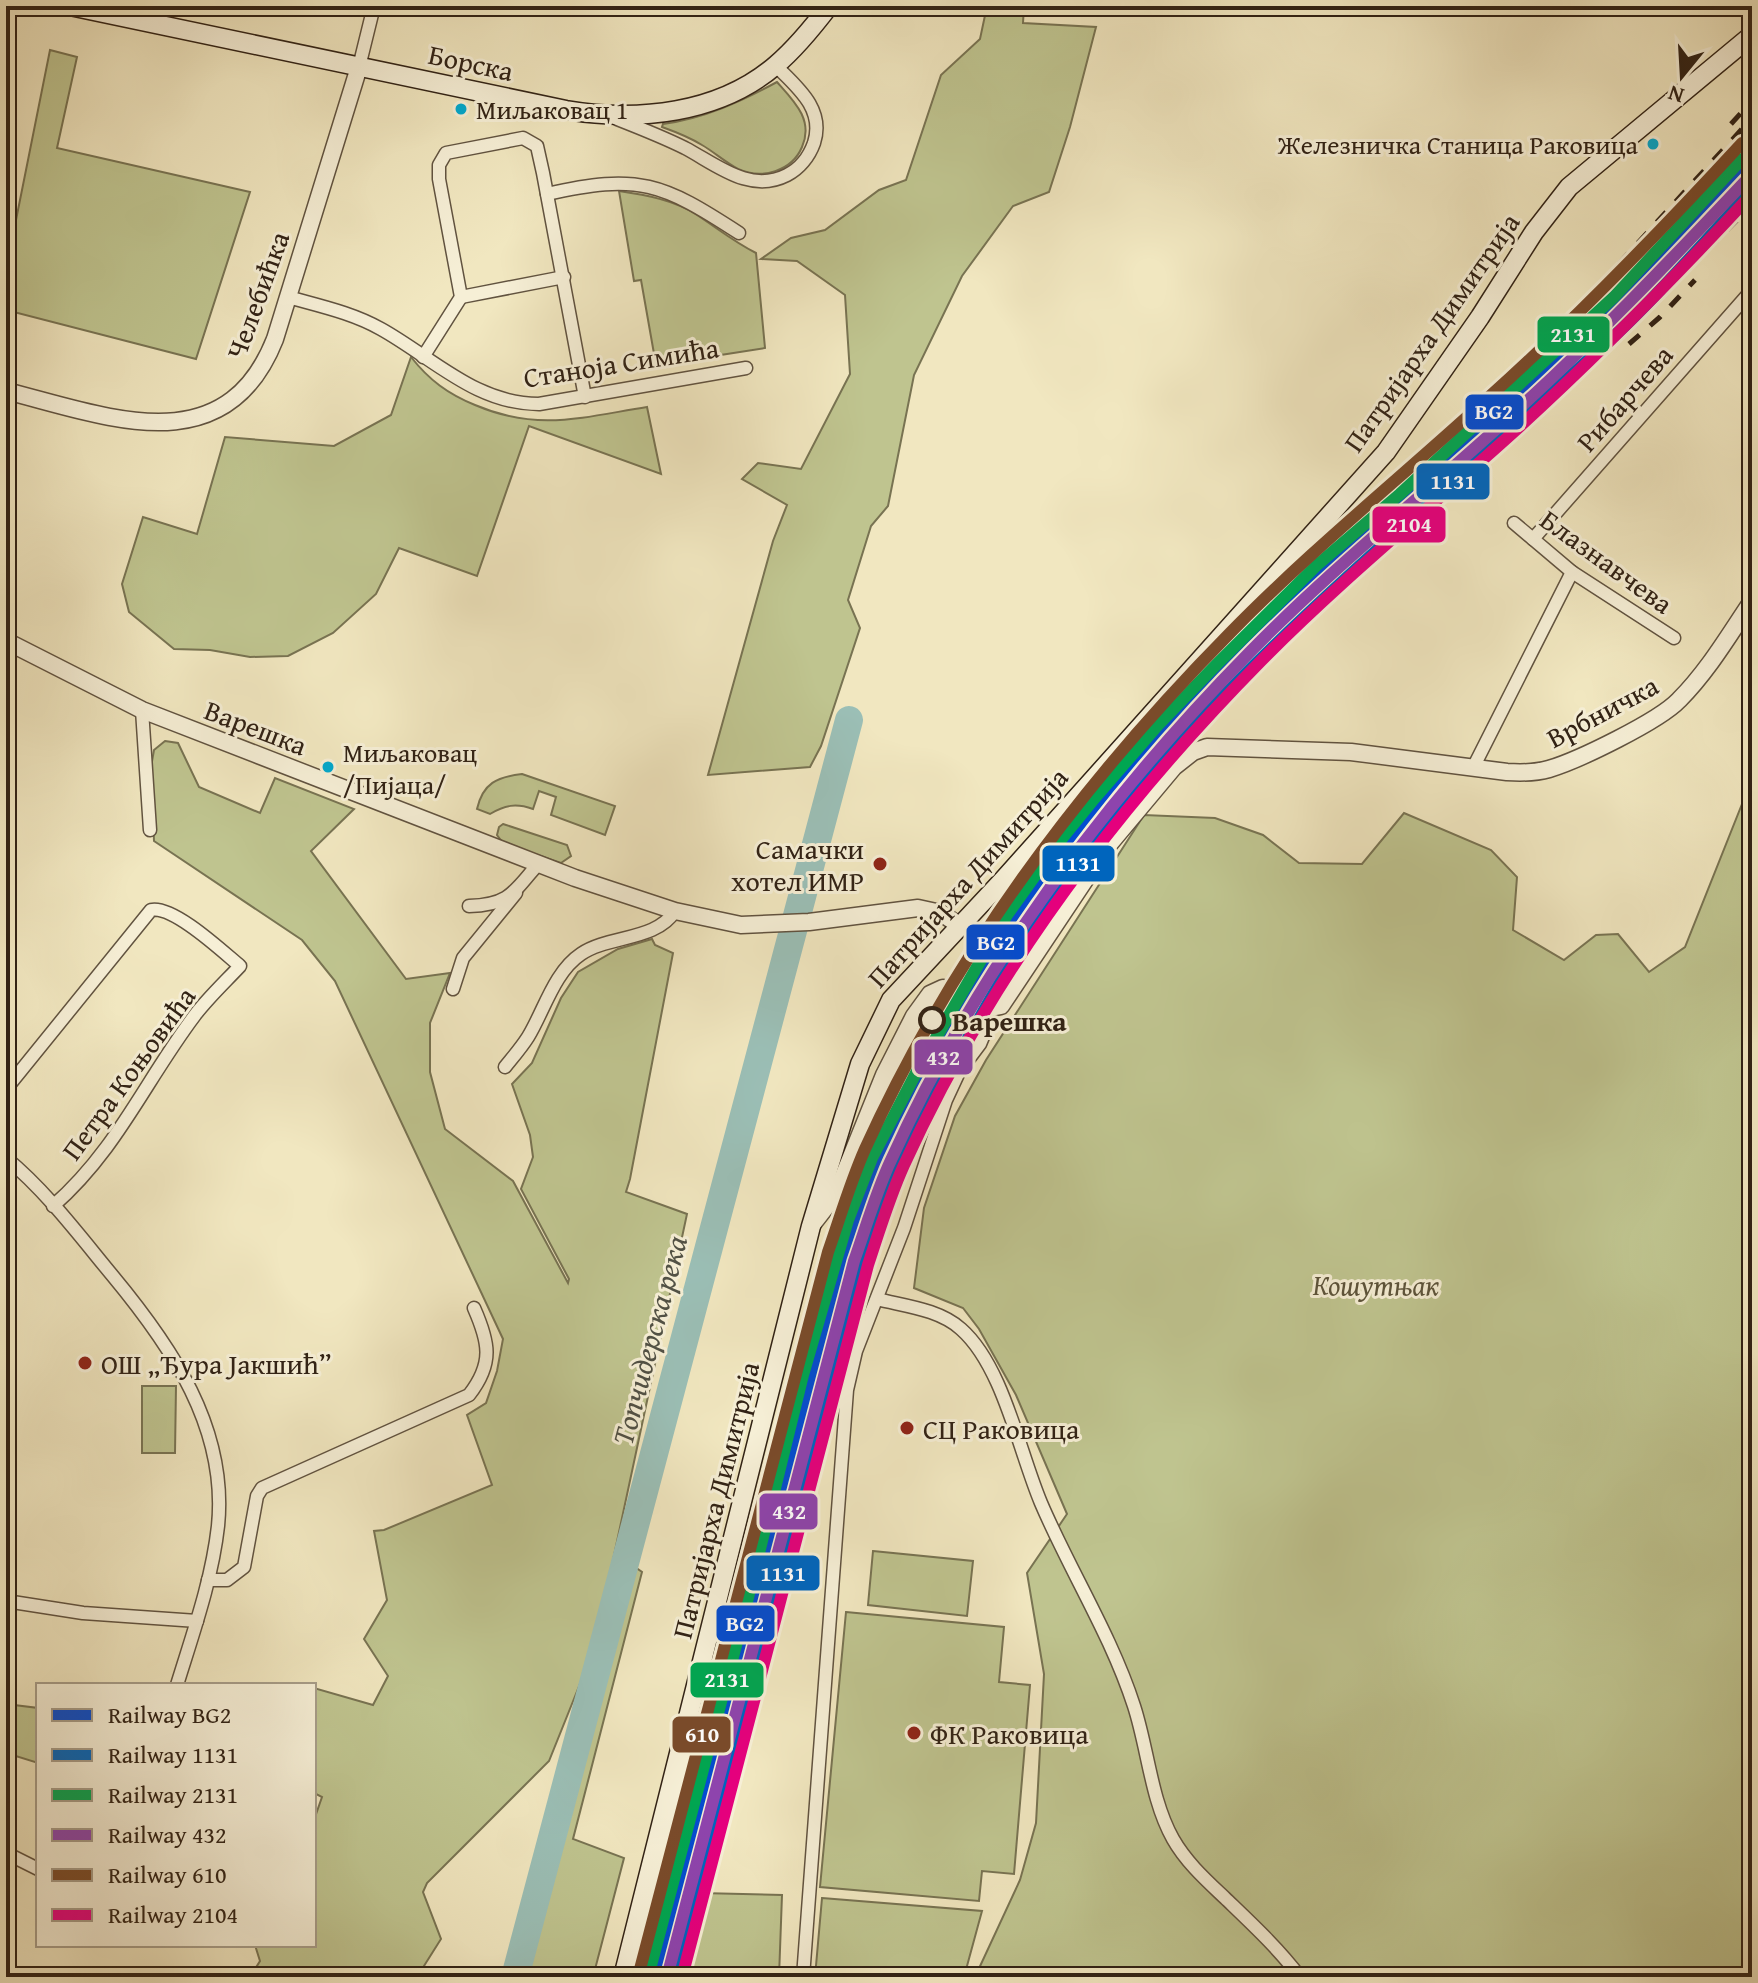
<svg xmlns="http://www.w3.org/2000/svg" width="1758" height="1983" font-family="'Gentium Book Plus',serif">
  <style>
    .green { fill: #bfc48f; stroke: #787352; stroke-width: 2 }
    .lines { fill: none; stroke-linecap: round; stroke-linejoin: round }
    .river { stroke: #9bbfb6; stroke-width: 28 }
    .minor-casing { stroke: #615340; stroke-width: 15 }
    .tertiary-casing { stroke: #615340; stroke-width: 19 }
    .secondary-casing { stroke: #312215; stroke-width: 21 }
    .minor { stroke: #f6efd6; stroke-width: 12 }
    .tertiary { stroke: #f6efd6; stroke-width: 16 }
    .secondary { stroke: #f6efd6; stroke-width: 18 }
    .rail { stroke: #312215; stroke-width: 5; stroke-dasharray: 14 14; stroke-linecap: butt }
    .rail-1-casing { stroke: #f6efd6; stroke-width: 18 }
    .rail-2-casing { stroke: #f6efd6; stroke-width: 18 }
    .rail-3-casing { stroke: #f6efd6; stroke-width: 18 }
    .rail-4-casing { stroke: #f6efd6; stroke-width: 18 }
    .rail-5-casing { stroke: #f6efd6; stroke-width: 18 }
    .rail-6-casing { stroke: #f6efd6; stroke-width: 18 }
    .rail-1 { stroke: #044cd0; stroke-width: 12 }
    .rail-2 { stroke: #0065bd; stroke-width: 12 }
    .rail-3 { stroke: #00a651; stroke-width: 12 }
    .rail-4 { stroke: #8e44ad; stroke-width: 12 }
    .rail-5 { stroke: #7a4b2a; stroke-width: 12 }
    .rail-6 { stroke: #e5007d; stroke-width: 12 }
    .bus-dot { fill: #00a9ce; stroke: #f6efd6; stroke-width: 3 }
    .poi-dot { fill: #8f2418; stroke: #f6efd6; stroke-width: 3 }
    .stop-dot { fill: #f6efd6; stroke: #312215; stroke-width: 4 }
    .labels { text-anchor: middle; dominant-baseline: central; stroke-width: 6; stroke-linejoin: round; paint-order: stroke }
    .bus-label { font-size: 26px; fill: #312215; stroke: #f6efd6; text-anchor: start }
    .street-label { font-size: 28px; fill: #312215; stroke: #f6efd6 }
    .poi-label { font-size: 28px; fill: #312215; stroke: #f6efd6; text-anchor: start }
    .stop-label { font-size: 28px; font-weight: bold; fill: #312215; stroke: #f6efd6; text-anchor: start }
    .park-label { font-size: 28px; font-style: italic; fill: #5c533a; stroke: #f6efd6 }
    .water-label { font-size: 30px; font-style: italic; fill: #515145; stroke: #f6efd6 }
    .line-badge { stroke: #f6efd6; stroke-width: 3 }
    .badge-label { font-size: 22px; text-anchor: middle; font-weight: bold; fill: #fff }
  </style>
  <rect width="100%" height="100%" fill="#f1e7c0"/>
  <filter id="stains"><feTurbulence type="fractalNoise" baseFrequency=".0025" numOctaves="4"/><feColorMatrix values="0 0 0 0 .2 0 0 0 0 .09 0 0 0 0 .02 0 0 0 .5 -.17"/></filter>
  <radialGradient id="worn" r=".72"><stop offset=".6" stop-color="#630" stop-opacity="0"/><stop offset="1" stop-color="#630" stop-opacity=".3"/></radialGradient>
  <!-- green -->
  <g class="green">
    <polygon points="987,6 1024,6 1023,23 1096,27 1070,127 1049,192 1013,206 962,276 914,375 888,506 871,526 848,600 860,628 821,746 810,767 708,775 773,541 787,505 742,479 758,463 801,469 850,374 845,295 797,261 761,259 791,238 825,230 879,190 906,180 941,75 980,39"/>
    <polygon points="50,50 77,57 57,148 250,192 196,359 6,310 6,270"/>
    <path d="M777,82C794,101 814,120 802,147C792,171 762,180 738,169C725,162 714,152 702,145C689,137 676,132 662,127L663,124C705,118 740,102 777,82Z"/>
    <path d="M619,191C646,195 674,200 697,215C717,228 734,242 756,253L765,348L656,365L641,280L634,281Z"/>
    <path d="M411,357C429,380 448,394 475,405C538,432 583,417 647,407L661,474L529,426L477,576L399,548L376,594L333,633L288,656L250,657L210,650L174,649L129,612L122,584L143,517L197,534L225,437L334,446L391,415Z"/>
    <polygon points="165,741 178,743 199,787 260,813 275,778 354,809 311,851 406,979 450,973 430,1023 430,1072 445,1129 513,1181 568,1283 569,1279 521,1189 533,1157 530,1135 512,1084 532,1063 561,998 578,972 618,949 652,939 655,945 673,953 630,1179 626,1192 687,1214 594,1649 549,1761 427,1883 423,1892 441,1939 417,1977 250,1977 260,1961 255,1945 314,1945 314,1820 322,1797 314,1793 314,1688 373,1705 388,1676 364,1639 387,1600 374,1531 384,1530 492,1485 467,1415 486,1403 497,1371 503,1339 335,981 302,940 154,841 151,767 154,750"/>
    <path d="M522,774L615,806L605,835L551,815L556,797L539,791L533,809C516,803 505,805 490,814L477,809C483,783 497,777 522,774Z"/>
    <polygon points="1748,789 1752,792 1752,1977 975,1977 1020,1880 1036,1823 1044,1674 1027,1573 1067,1514 1016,1395 979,1329 963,1308 914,1288 924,1208 955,1116 986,1060 1144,815 1215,818 1263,835 1299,863 1362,864 1404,813 1491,850 1517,877 1513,930 1564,960 1596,935 1618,934 1649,972 1685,947"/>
    <polygon points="503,824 567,845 571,856 561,863 503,843 497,835 499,827"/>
    <polygon points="142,1386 176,1386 175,1453 142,1453"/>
    <polygon points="873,1551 973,1561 967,1616 868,1605"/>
    <polygon points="635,1567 642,1572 573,1839 624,1858 593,1977 526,1977 560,1838"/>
    <polygon points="846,1612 1004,1627 999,1682 1030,1685 1014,1874 982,1871 979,1901 820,1887"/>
    <polygon points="6,1704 38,1708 38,1763 6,1753"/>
    <polygon points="700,1893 782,1895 779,1977 675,1977"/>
    <polygon points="822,1898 982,1911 964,1977 815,1977"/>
  </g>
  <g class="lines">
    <!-- river -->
    <polyline class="river" points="515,1977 849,720"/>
    <!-- minor casing -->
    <g class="minor-casing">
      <g id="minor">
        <polyline points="359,67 374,6"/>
        <path d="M617,119C640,128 663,137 685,148C717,165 750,194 787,175C799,169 809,157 814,143C825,109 797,87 776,66"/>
        <path d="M547,194C639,173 662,183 739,233"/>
        <path d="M288,297C320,306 353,313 381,329C433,358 476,404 539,404L746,368"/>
        <polyline points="461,297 564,277"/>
        <polyline points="423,357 461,297 439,179 439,165 446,153 523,138 537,146 543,173 585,397"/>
        <polyline points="1514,523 1572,572 1674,638"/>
        <polyline points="1533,539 1752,290"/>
        <polyline points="142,710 150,830"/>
        <polyline points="1473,768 1572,572"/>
        <polyline points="6,900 9,902"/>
        <path d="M469,906C509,905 514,892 538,864"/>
        <polyline points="453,989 463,958 516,893"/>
        <path d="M505,1067C513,1057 521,1048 528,1037C544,1011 554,972 581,954C609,935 656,941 675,911"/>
        <path d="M6,1089L151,910C173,905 222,951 240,966C225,982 208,998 195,1015C145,1081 117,1150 53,1206"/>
        <path d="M6,1158C46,1191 79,1235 112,1275C171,1346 228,1428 218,1526C212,1580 193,1633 177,1685"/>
        <path d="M877,1299C904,1306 939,1309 961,1329C1003,1366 1019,1451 1041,1503C1070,1571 1111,1635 1134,1706C1148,1749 1151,1800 1173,1839C1186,1862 1206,1880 1225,1898C1251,1923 1278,1948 1300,1977"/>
        <path d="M208,1580H227L244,1567L257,1496L262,1488L469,1395C494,1363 489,1342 474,1308"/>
        <polyline points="6,1601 83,1613 197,1621"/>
        <polyline points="6,1853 38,1869"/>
        <polyline points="803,1977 847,1390 856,1351 904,1228 946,1100 959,1072 980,1044 985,1032 986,1009"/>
      </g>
    </g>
    <!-- tertiary casing -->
    <g class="tertiary-casing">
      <g id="tertiary">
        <path d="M6,391C106,416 225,466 275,339L359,67"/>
        <polyline points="6,641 142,710 575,878 675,911 741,925 809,922 918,908 941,913 960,926"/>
        <path d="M812,1225L836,1194L884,1075L914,1016L930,994L943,988L986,1009L1001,1006L1107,847L1174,767L1193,752L1207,747L1351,752L1507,772C1522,773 1535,773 1549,769C1579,760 1659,721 1679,700C1708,671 1729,635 1752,601"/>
      </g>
    </g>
    <!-- secondary casing -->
    <g class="secondary-casing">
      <g id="secondary">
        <path d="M70,6L566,110C637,122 719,114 776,65C796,48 813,27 829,6"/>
        <polyline points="623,1977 811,1226 860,1064 891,1000 1004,879 1386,452 1480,317 1534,232 1569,187 1752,35"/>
      </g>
    </g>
    <!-- minor -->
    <use href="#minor" class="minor"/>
    <!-- tertiary -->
    <use href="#tertiary" class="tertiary"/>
    <!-- secondary -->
    <use href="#secondary" class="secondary"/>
    <!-- rail -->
    <g class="rail">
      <polyline points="1731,124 1752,101"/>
      <polyline points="1629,344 1660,317 1695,280"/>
      <polyline points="1408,488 1531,360 1752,118"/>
      <polyline points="1409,504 1619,338 1752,205"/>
    </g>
    <!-- rail-1 casing -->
    <g class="rail-1-casing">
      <path id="rail-1" d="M653,1977L841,1257C853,1223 863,1187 878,1154C965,963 1094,789 1242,640C1333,549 1433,469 1528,381C1606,309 1679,231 1752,153"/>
    </g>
    <!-- rail-2 casing -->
    <g class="rail-2-casing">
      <path id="rail-2" d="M677,1977C716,1831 756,1685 792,1538C822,1418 848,1290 895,1175C915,1126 944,1079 971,1033C1005,973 1039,914 1081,860C1211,687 1381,549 1539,404C1571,375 1604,347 1635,316C1675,276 1713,232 1752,190"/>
    </g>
    <!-- rail-3 casing -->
    <g class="rail-3-casing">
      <polyline id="rail-3" points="649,1973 738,1638 803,1375 848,1220 872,1158 918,1069 1007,915 1060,841 1094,799 1158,725 1216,665 1316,566 1400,494 1614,297 1742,159"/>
    </g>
    <!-- rail-4 casing -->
    <g class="rail-4-casing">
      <path id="rail-4" d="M667,1977L854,1261C866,1227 876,1192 891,1160C977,971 1104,801 1249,653C1329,571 1419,499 1504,422C1591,344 1672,259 1752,174"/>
    </g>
    <!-- rail-5 casing -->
    <g class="rail-5-casing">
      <path id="rail-5" d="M639,1973L828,1252C840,1218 850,1183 865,1149C952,957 1082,783 1230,633C1312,549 1403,476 1489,397C1578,317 1661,231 1742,143"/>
    </g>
    <!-- rail-6 casing -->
    <g class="rail-6-casing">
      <path id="rail-6" d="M682,1977L868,1265C879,1232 889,1198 904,1165C989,978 1116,808 1261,661C1342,579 1432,506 1517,429C1599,354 1677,275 1752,194"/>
    </g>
    <!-- rail-1 -->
    <use href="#rail-1" class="rail-1"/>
    <!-- rail-2 -->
    <use href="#rail-2" class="rail-2"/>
    <!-- rail-3 -->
    <use href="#rail-3" class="rail-3"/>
    <!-- rail-4 -->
    <use href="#rail-4" class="rail-4"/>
    <!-- rail-5 -->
    <use href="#rail-5" class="rail-5"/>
    <!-- rail-6 -->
    <use href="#rail-6" class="rail-6"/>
  </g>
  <!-- markers -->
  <g class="bus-dot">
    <circle cx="461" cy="109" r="7"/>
    <circle cx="1653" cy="144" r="7"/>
    <circle cx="328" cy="767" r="7"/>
  </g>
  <g class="poi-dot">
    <circle cx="880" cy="864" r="8"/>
    <circle cx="85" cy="1363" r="8"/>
    <circle cx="907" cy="1428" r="8"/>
    <circle cx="914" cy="1733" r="8"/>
  </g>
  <circle class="stop-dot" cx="932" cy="1020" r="12"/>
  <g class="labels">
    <!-- bus labels -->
    <g class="bus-label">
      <text x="476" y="109">Миљаковац 1</text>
      <text x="1638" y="144" text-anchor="end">Железничка Станица Раковица</text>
      <text x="343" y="752">Миљаковац<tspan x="343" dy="32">/Пијаца/</tspan></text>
    </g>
    <!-- street labels -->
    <g class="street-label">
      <text transform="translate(471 62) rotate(12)">Борска</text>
      <text transform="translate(257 295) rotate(-70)">Челебићка</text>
      <text transform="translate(1431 332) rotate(-55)">Патријарха Димитрија</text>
      <text transform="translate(621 362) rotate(-9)">Станоја Симића</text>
      <text transform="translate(1624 398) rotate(-49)">Рибарчева</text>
      <text transform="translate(1607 561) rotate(36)">Блазнавчева</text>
      <text transform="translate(1602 711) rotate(-28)">Врбничка</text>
      <text transform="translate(256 727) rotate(21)">Варешка</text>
      <text transform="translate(967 877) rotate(-48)">Патријарха Димитрија</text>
      <text transform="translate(128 1073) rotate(-54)">Петра Коњовића</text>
      <text transform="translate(715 1500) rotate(-76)">Патријарха Димитрија</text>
    </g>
    <!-- poi labels -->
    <g class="poi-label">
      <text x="864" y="848" text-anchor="end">Самачки<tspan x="864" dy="32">хотел ИМР</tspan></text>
      <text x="101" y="1363">ОШ „Ђура Јакшић”</text>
      <text x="923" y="1428">СЦ Раковица</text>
      <text x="930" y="1733">ФК Раковица</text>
    </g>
    <!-- stop labels -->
    <g class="stop-label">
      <text x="952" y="1020">Варешка</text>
    </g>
    <!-- park labels -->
    <g class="park-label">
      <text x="1376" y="1284">Кошутњак</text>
    </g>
    <!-- water labels -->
    <g class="water-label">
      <text transform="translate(649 1340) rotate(-75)">Топчидерска река</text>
    </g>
  </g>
  <g class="line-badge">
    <rect x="1536" y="315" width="75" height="39" rx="8" fill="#00a651"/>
    <rect x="1464" y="393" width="61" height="38" rx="8" fill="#044cd0"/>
    <rect x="1415" y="462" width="76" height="39" rx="8" fill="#0065bd"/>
    <rect x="1371" y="505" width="76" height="39" rx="8" fill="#e5007d"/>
    <rect x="1041" y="844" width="75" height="39" rx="8" fill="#0065bd"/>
    <rect x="965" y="923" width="61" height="38" rx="8" fill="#044cd0"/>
    <rect x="913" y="1038" width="61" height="38" rx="8" fill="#8e44ad"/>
    <rect x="758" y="1492" width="61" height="39" rx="8" fill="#8e44ad"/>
    <rect x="745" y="1554" width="76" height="38" rx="8" fill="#0065bd"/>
    <rect x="715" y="1604" width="61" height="39" rx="8" fill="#044cd0"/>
    <rect x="689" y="1661" width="76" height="38" rx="8" fill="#00a651"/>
    <rect x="671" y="1715" width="61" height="39" rx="8" fill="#7a4b2a"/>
  </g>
  <g class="badge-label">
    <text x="1573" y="342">2131</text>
    <text x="1494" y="419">BG2</text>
    <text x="1453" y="489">1131</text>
    <text x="1409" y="532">2104</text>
    <text x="1078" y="871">1131</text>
    <text x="996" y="950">BG2</text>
    <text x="943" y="1065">432</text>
    <text x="789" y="1519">432</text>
    <text x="783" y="1581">1131</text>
    <text x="745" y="1631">BG2</text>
    <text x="727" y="1687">2131</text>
    <text x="702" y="1742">610</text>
  </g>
  <!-- margin -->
  <rect width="1758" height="1983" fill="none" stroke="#f1e7c0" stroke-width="32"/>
  <rect x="8" y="8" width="1742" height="1967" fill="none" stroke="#312215" stroke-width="4"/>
  <rect x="16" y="16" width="1726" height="1951" fill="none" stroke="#312215" stroke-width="2"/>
  <!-- legend -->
  <rect x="36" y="1683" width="280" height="264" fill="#f6efd6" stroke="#a79d89" stroke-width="2"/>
  <rect x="52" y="1709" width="40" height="12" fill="#044cd0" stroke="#a79d89" stroke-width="2"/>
  <text x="108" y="1723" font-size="24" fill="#312215">Railway BG2</text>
  <rect x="52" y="1749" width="40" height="12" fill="#0065bd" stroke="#a79d89" stroke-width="2"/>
  <text x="108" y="1763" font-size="24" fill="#312215">Railway 1131</text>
  <rect x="52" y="1789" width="40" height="12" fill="#00a651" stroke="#a79d89" stroke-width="2"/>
  <text x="108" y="1803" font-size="24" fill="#312215">Railway 2131</text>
  <rect x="52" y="1829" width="40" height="12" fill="#8e44ad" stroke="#a79d89" stroke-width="2"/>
  <text x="108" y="1843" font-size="24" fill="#312215">Railway 432</text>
  <rect x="52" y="1869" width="40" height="12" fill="#7a4b2a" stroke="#a79d89" stroke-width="2"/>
  <text x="108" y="1883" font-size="24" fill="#312215">Railway 610</text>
  <rect x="52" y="1909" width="40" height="12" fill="#e5007d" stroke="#a79d89" stroke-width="2"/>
  <text x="108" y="1923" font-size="24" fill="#312215">Railway 2104</text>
  <!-- north arrow -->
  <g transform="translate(1682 76) rotate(198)" stroke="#f6efd6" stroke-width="6" paint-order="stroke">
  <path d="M0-6L14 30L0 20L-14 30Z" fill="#312215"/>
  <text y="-12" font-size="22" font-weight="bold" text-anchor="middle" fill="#312215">N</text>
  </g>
  <rect width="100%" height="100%" filter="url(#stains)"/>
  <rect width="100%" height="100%" fill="url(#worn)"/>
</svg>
